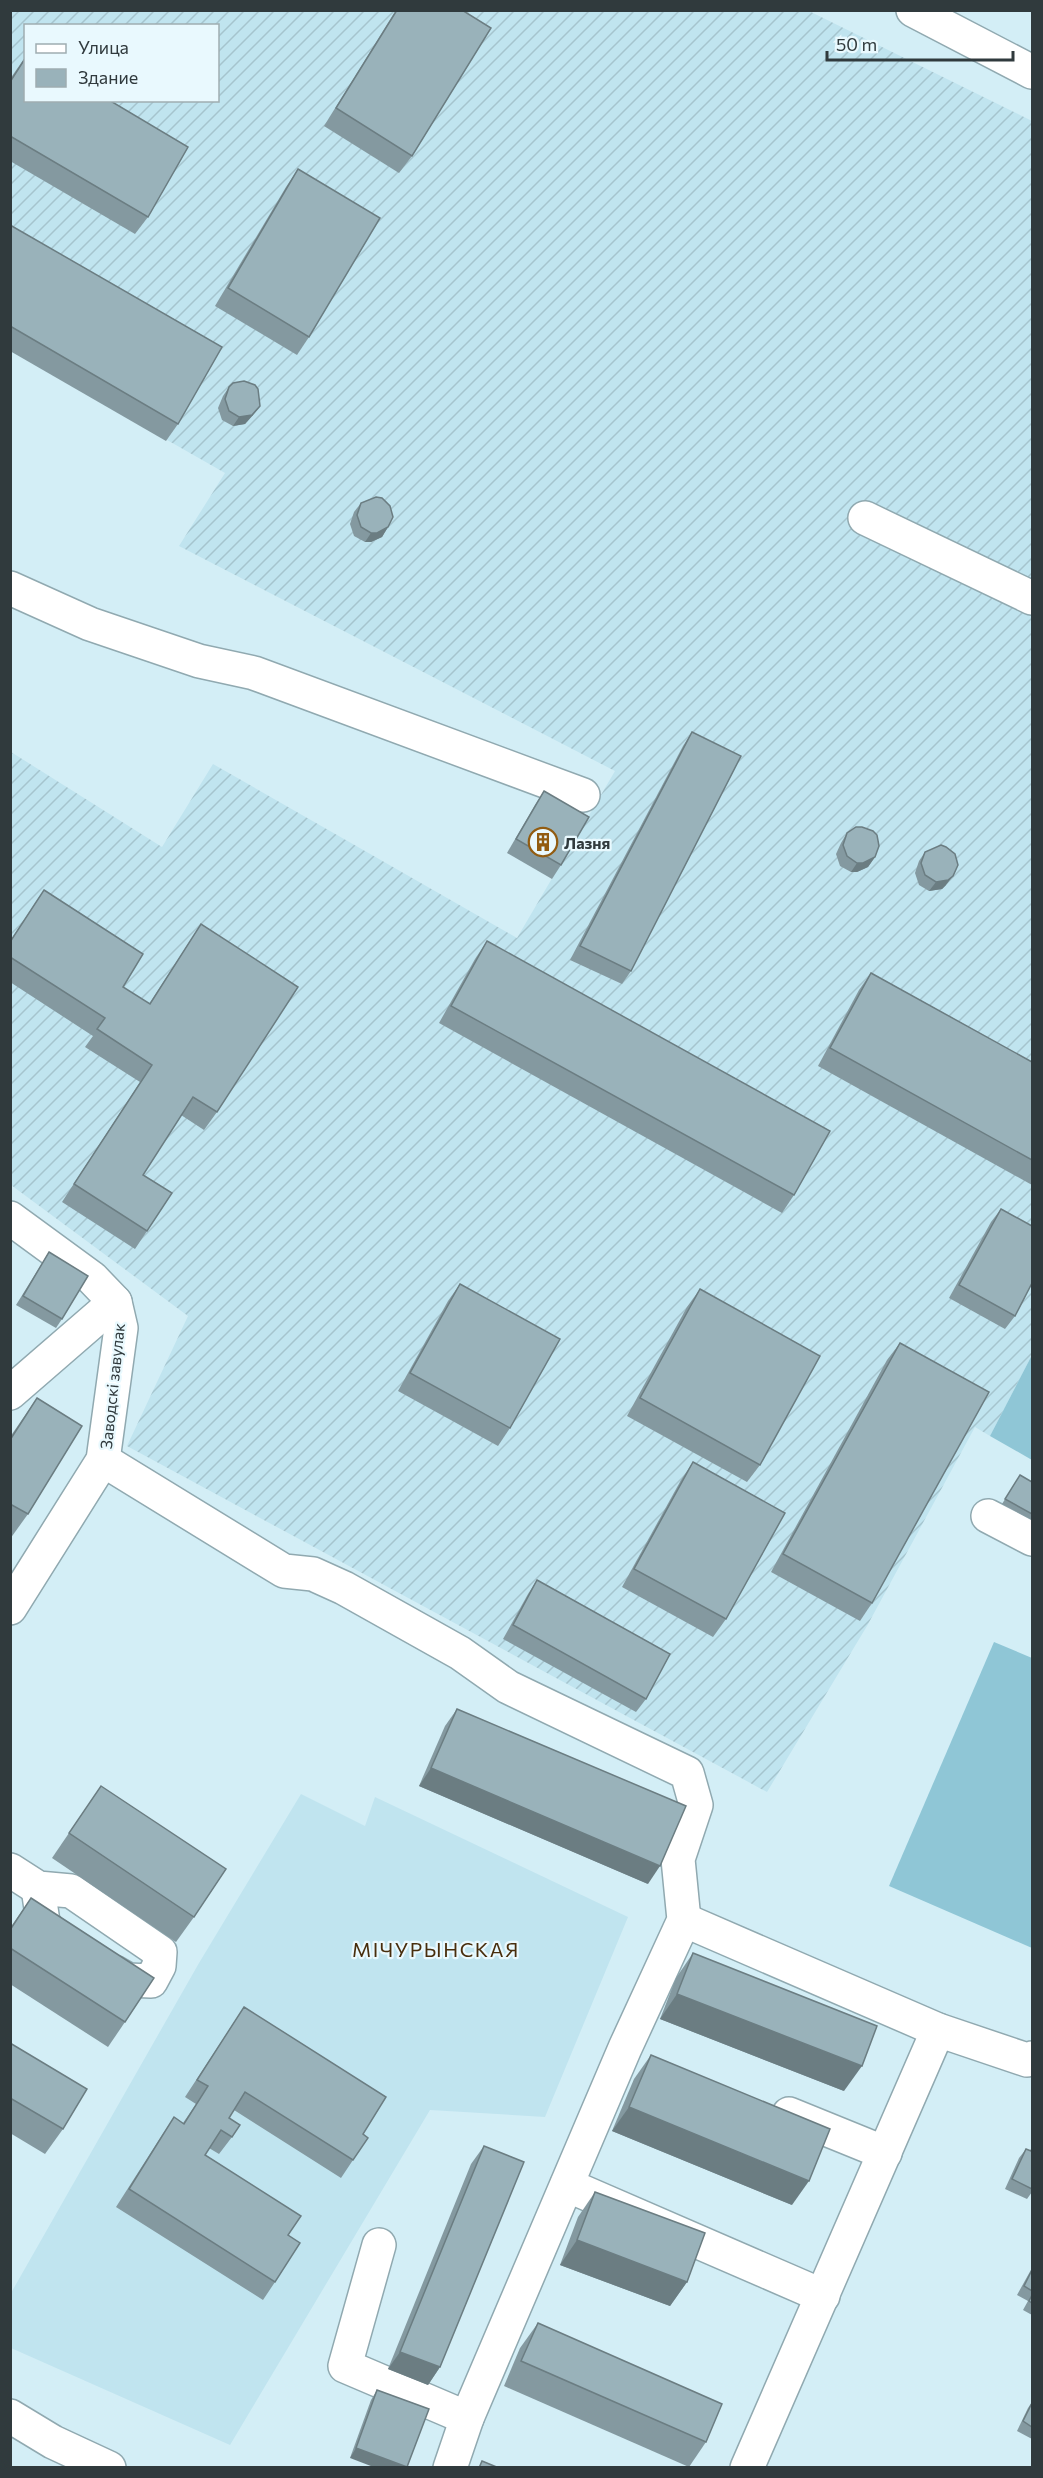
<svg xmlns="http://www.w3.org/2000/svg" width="1043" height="2478" font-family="Commissioner,sans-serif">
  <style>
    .built { fill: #c0e4ef }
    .industrial { fill: url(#industrial-furrows); fill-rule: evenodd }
    .grass { fill: #8fc6d6 }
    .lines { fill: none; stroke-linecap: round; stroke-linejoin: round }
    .minor-casing { stroke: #90a9b0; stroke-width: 36 }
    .minor { stroke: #fff; stroke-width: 33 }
    .wall { fill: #8499a0 }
    .shaded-wall { fill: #6b7d82 }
    .building { fill: #99b2ba; stroke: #6b7d82; stroke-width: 1.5 }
    .labels { text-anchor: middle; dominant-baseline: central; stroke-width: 4.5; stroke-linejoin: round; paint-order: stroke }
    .poi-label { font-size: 16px; font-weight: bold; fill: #303a3d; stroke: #e9f9fe; text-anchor: start }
    .street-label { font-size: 16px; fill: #303a3d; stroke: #e9f9fe }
    .quarter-label { font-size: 20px; letter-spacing: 1.5px; fill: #482e0d; stroke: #e9f9fe }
  </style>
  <defs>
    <pattern id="industrial-furrows" width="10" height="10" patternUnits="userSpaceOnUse" patternTransform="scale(1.5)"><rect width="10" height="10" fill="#c0e4ef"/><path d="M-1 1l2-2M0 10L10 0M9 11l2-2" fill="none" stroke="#a5c4ce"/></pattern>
  </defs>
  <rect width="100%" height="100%" fill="#d3eef6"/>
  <!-- built -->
  <polygon class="built" points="301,1794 365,1826 375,1797 628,1917 545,2117 430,2110 230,2445 11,2348 11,2293 199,1963"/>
  <!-- industrial -->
  <path class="industrial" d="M11,11H809L1032,121V1355L990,1436L975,1427L867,1626L767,1792L127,1446L188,1316L11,1185V752L162,847L213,764L517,938L615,771L179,546L225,473L11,351ZM26,26H218V100H26Z"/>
  <!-- grass -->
  <g class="grass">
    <polygon points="1032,1355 1032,1460 990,1436"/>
    <polygon points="994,1642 1032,1658 1032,1948 889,1886"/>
  </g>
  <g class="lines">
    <!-- minor casing -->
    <g class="minor-casing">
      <g id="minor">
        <polyline points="913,10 1032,72"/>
        <polyline points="865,518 1032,598"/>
        <polyline points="10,588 90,624 199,661 254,673 583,795"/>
        <polyline points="10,1218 92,1278 115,1302 121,1328 103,1460 10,1608"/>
        <polyline points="10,1393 115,1302"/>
        <polyline points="103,1460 284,1571 313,1574 344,1588 460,1653 508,1687 687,1773 696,1805 678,1859 684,1920 625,2048 467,2418 450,2468"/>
        <polyline points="988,1516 1032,1539"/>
        <polyline points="10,1870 38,1888 71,1891 160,1952 159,1966 151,1981 128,1980 114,1972"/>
        <polyline points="38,1888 43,1922 57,1944"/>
        <polyline points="684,1920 938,2030 1027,2060 1032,2058"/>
        <polyline points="789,2114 885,2153"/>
        <polyline points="567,2185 823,2296"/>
        <polyline points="379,2245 345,2366 467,2418"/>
        <polyline points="10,2416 53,2442 109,2468"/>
        <polyline points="747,2468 938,2030"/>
      </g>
    </g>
    <!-- minor -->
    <use href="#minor" class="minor"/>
  </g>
  <!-- wall -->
  <g class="wall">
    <polygon points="396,10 462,10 412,156 399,173 324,126"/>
    <polygon points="26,56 148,217 135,234 10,161 10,79"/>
    <polygon points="298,169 309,337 297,355 215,306 286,187"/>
    <polygon points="10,225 178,424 166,441 10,351"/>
    <polygon points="229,387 253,415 245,424 233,426 222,420 218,408 223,396"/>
    <polygon points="361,503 388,527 382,537 371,542 365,542 354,536 350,524 354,512"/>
    <polygon points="692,732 631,971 622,984 570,960 683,746"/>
    <polygon points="544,791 561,865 552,879 507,853 535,805"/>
    <polygon points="847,833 875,857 868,867 857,872 851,872 840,866 836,854 841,843"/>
    <polygon points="925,852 946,885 942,889 929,891 919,885 915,873 919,861"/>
    <polygon points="44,890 123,987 149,1004 201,924 217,1112 204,1130 181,1115 143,1175 147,1231 135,1249 62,1202 140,1082 85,1047 93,1036 10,982 10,941"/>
    <polygon points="487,941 794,1195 782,1213 439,1023 475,959"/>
    <polygon points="871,973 1032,1062 1032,1185 818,1066 859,990"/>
    <polygon points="1001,1209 1015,1316 1005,1329 949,1298 991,1222"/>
    <polygon points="49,1252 62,1319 56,1328 16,1305"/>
    <polygon points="460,1284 510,1428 498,1446 398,1391 448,1301"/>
    <polygon points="700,1289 760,1465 747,1482 627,1416 687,1307"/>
    <polygon points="900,1343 872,1603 860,1621 771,1572 887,1360"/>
    <polygon points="37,1398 28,1514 10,1539 10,1437"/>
    <polygon points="693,1462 726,1619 713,1637 622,1587 681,1480"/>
    <polygon points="1017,1480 1032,1482 1032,1520 1002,1504"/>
    <polygon points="537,1580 646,1699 636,1712 503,1639 528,1594"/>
    <polygon points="457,1709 648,1884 419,1786 445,1726"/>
    <polygon points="101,1786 194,1917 176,1942 52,1858"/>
    <polygon points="31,1898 125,2022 108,2047 10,1984 10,1928"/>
    <polygon points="693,1953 844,2091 660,2019 676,1978"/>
    <polygon points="244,2007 363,2134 353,2160 341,2178 234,2110 229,2118 232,2137 219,2154 209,2148 205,2155 288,2235 275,2282 263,2300 116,2207 162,2135 174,2117 183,2123 196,2104 185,2097"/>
    <polygon points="10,2043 63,2129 45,2154 10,2133"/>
    <polygon points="651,2055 792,2205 612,2131 634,2079"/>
    <polygon points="484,2146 440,2367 428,2385 388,2369 471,2164"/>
    <polygon points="1032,2147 1032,2192 1027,2199 1005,2189 1019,2158 1026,2149 1030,2151"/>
    <polygon points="595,2192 687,2282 670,2306 560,2265 578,2217"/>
    <polygon points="1032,2268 1032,2315 1023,2310 1028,2301 1017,2295"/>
    <polygon points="538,2323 706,2442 689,2467 504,2386 520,2348"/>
    <polygon points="377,2390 429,2409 350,2458 371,2400"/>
    <polygon points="1032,2402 1032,2439 1017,2431 1028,2408"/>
  </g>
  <!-- shaded-wall -->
  <g class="shaded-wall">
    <polygon points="260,406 253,415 245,424 233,426 239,417"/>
    <polygon points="388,527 382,537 371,542 365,542 371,533"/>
    <polygon points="875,857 868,867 857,872 851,872 857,863"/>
    <polygon points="953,876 946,885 942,889 929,891 936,882"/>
    <polygon points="431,1768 660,1866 648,1884 419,1786"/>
    <polygon points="677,1994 862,2066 844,2091 660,2019"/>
    <polygon points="629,2107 809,2181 792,2205 612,2131"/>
    <polygon points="577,2240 687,2282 670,2306 560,2265"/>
    <polygon points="400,2352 440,2367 428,2385 388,2369"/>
    <polygon points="356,2448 407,2467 376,2468 350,2458"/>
  </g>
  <!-- building -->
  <g class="building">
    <polygon points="397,10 462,10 491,28 412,156 336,108"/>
    <polygon points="26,57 26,100 109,100 188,147 148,217 10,136 10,82"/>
    <polygon points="298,169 380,218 309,337 228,288"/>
    <polygon points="10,225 222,347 178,424 10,326"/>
    <polygon points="244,381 255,385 258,389 260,406 252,415 239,417 229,411 225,399 229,387 233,383"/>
    <polygon points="376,497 382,498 390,506 393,517 388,527 377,533 371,533 361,527 357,515 361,503"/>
    <polygon points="692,732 741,756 631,971 580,946"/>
    <polygon points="544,791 589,817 561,865 516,839"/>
    <polygon points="856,827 862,827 873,831 877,835 879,846 875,857 863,863 857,863 847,856 843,845 847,833"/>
    <polygon points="941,845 946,847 955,854 958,865 953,876 948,880 936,882 925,875 921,863 925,852"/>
    <polygon points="44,890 143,954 123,987 150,1004 201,924 298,987 217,1112 193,1097 143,1175 172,1193 147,1231 74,1184 152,1065 97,1029 105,1018 10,957 10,942"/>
    <polygon points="487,941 830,1131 794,1195 451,1006"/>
    <polygon points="871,973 1032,1062 1032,1160 830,1048"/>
    <polygon points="1001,1209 1032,1226 1032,1283 1015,1316 959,1285"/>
    <polygon points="49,1252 88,1276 62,1319 23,1296"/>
    <polygon points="460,1284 560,1339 510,1428 410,1373"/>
    <polygon points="700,1289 820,1356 760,1465 640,1398"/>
    <polygon points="900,1343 989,1392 872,1603 783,1554"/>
    <polygon points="37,1398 82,1426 28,1514 10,1504 10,1440"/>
    <polygon points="693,1462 785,1513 726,1619 634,1569"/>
    <polygon points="1020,1475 1032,1482 1032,1514 1005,1499"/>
    <polygon points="537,1580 670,1654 646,1699 513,1625"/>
    <polygon points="457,1709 686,1806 660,1866 431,1768"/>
    <polygon points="101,1786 226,1869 194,1917 69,1833"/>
    <polygon points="31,1898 154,1978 125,2022 10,1948 10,1930"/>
    <polygon points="693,1953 877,2026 862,2066 677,1994"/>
    <polygon points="244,2007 386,2097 363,2134 368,2138 353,2160 245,2092 229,2118 240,2125 232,2137 221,2130 205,2155 301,2216 288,2235 300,2243 275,2282 129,2189 174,2117 184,2124 208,2086 197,2080"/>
    <polygon points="10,2043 87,2089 63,2129 10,2098"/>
    <polygon points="651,2055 830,2129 809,2181 629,2107"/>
    <polygon points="484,2146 524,2162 440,2367 400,2352"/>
    <polygon points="1026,2149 1031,2151 1032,2149 1032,2189 1012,2179"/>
    <polygon points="595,2192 705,2233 687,2282 577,2240"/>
    <polygon points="1032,2270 1032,2291 1024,2286"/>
    <polygon points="1032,2295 1032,2303 1029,2301"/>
    <polygon points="538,2323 722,2404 706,2442 521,2361"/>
    <polygon points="377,2390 429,2409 407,2467 356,2448"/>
    <polygon points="1032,2403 1032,2427 1023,2421"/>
    <polygon points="482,2461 499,2468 479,2468"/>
  </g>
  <!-- icons -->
  <defs>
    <g id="building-ring" transform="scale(1.5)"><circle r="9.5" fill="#e9f9fe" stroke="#925c11" stroke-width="1.5"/><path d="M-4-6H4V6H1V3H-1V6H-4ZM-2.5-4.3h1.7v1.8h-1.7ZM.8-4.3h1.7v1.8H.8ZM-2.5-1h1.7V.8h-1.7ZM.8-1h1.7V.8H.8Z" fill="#925c11"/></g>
  </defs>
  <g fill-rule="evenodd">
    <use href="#building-ring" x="543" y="842"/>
  </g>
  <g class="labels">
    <!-- poi labels -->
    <g class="poi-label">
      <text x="564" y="842">Лазня</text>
    </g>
    <!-- street labels -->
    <g class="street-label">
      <text transform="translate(112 1386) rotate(-84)">Заводскі завулак</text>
    </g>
    <!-- quarter labels -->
    <g class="quarter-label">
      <text x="436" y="1949">МІЧУРЫНСКАЯ</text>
    </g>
  </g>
  <!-- border -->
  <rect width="1043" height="2478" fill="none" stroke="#303a3d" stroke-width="24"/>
  <!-- legend -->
  <rect x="24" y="24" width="195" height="78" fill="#e9f9fe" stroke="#9fadb1" stroke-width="1.5"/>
  <rect x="36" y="44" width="30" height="9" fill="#ffffff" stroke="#9fadb1" stroke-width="1.5"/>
  <text x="78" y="54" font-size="18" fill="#303a3d">Улица</text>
  <rect x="36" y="69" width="30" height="18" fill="#99b2ba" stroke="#9fadb1" stroke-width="1.5"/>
  <text x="78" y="84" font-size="18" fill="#303a3d">Здание</text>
  <!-- scale -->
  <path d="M827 51v9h186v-9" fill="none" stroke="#303a3d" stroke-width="3"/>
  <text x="836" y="51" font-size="18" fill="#303a3d" stroke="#e9f9fe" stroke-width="4.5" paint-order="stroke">50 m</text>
</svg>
